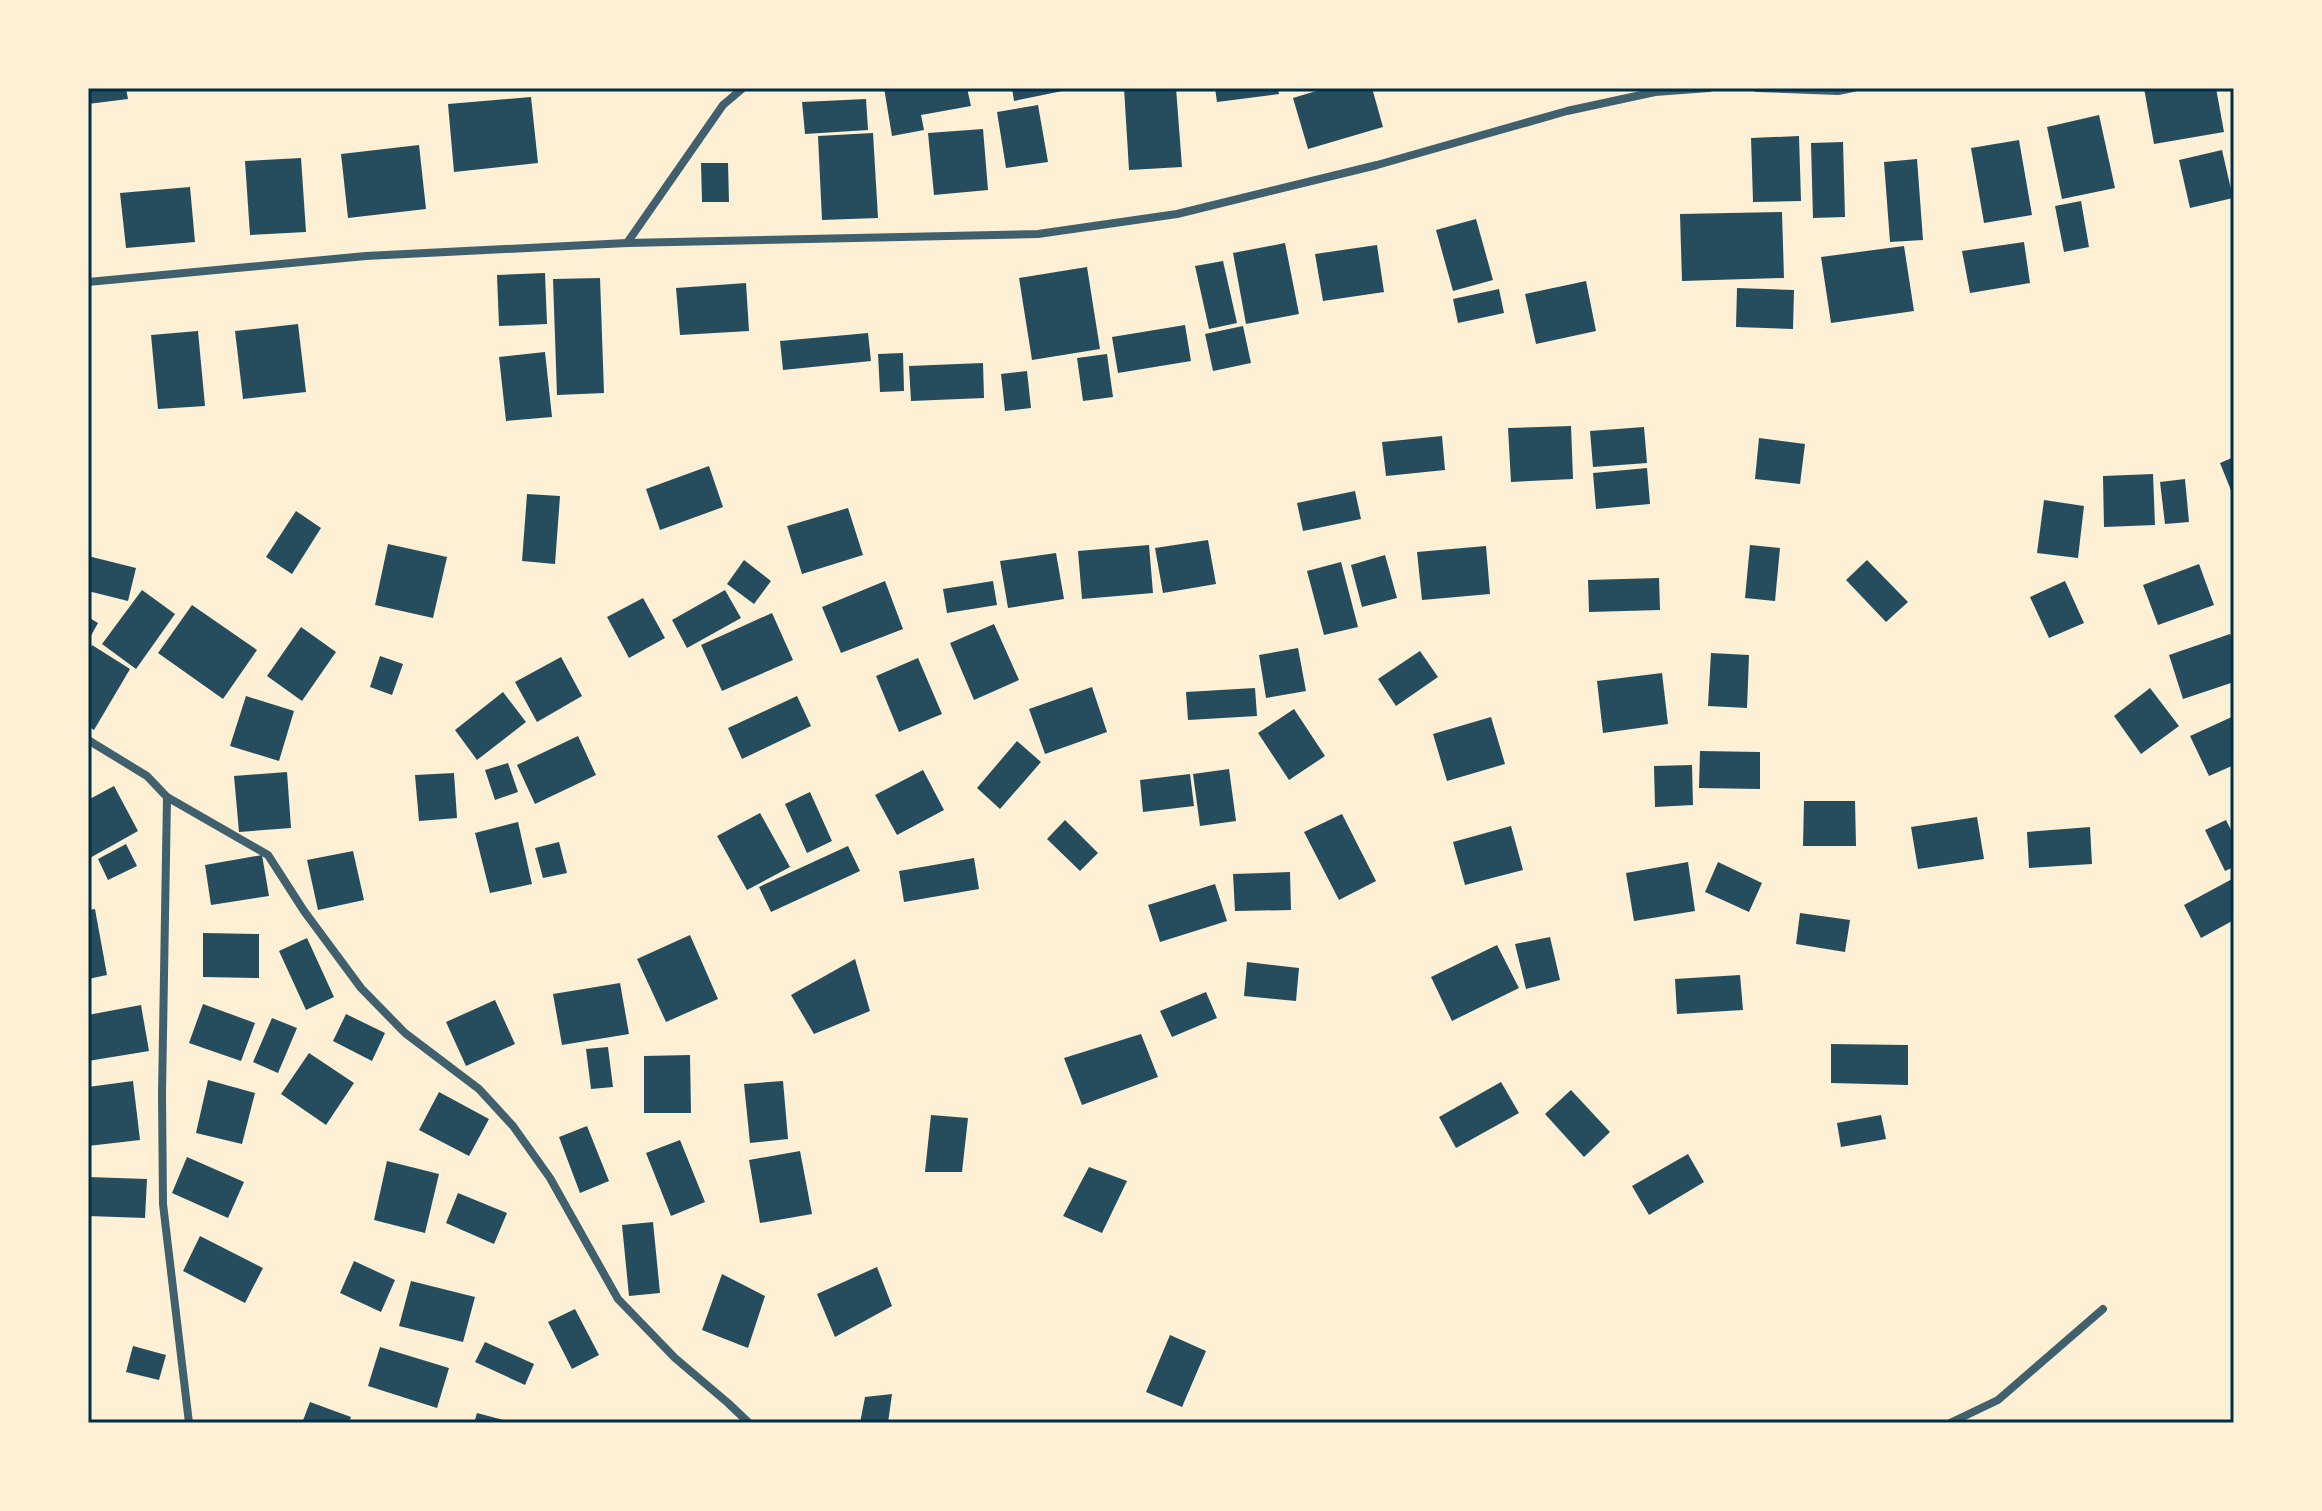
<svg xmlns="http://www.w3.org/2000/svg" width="2322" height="1511" font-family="'PT Sans',sans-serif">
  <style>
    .building { fill: #264d5e }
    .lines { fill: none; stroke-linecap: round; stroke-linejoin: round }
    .minor { stroke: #3f606c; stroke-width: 8 }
    .neatline { fill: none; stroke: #003049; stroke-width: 3 }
  </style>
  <rect width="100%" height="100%" fill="#fdf0d5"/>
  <!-- building -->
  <g class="building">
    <polygon points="88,88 126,88 128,99 88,104"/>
    <polygon points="884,88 967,88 971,106 921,115 924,130 892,136"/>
    <polygon points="1012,88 1072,88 1072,89 1014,101"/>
    <polygon points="1124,88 1176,88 1182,167 1129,170"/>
    <polygon points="1215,88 1278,88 1279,94 1217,102"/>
    <polygon points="1326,88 1372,88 1383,127 1308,149 1293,98"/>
    <polygon points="2144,88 2216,88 2224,132 2154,144"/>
    <polygon points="531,97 538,163 454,172 448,104"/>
    <polygon points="866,99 868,130 805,134 802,102"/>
    <polygon points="1038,105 1048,162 1006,168 997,112"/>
    <polygon points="2099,115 2115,188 2062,199 2047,127"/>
    <polygon points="983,129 988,190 934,195 928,133"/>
    <polygon points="873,133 878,218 822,220 818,136"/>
    <polygon points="1799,136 1801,201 1753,202 1751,138"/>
    <polygon points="2019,140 2032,215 1984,223 1971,148"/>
    <polygon points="1843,142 1845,217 1813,218 1811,143"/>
    <polygon points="419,145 426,209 348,218 341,154"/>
    <polygon points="2222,150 2233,198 2190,208 2179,160"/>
    <polygon points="301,158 306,232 250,235 245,161"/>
    <polygon points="1917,159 1923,240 1890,242 1884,162"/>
    <polygon points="701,163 728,163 729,202 702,202"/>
    <polygon points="190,187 195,242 126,248 120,193"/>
    <polygon points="2081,201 2089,247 2064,252 2055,206"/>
    <polygon points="1782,212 1784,278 1682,281 1680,214"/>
    <polygon points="1476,219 1493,280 1453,291 1436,230"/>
    <polygon points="2024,242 2030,283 1970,293 1962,251"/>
    <polygon points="1285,243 1299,314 1246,324 1233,253"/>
    <polygon points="1377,245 1384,292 1323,301 1315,254"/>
    <polygon points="1904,246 1914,311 1831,323 1821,257"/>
    <polygon points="1223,261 1237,323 1209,329 1195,266"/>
    <polygon points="1087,267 1100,349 1032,360 1019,278"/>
    <polygon points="545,273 547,324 499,326 497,275"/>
    <polygon points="600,278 604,393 557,395 553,279"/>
    <polygon points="1586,281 1596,331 1536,344 1525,294"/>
    <polygon points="746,283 749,331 680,335 676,288"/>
    <polygon points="1737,288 1794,290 1793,329 1736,327"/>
    <polygon points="1499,289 1504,313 1458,323 1453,299"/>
    <polygon points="298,324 306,392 243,399 235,331"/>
    <polygon points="1185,325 1191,361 1118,373 1112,337"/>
    <polygon points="1243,326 1251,363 1213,371 1205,334"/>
    <polygon points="198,331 205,406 158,409 151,335"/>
    <polygon points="868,333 871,361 783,370 780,341"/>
    <polygon points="545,352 552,417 506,421 499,357"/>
    <polygon points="903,353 904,391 880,392 878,354"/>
    <polygon points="1107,354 1113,397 1083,401 1077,358"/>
    <polygon points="983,363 984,398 911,401 909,366"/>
    <polygon points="1027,371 1031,408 1005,411 1001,374"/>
    <polygon points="1571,426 1573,479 1511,482 1508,428"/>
    <polygon points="1644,427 1647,463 1593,467 1590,431"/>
    <polygon points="1442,436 1445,470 1386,476 1382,442"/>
    <polygon points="1759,438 1805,444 1800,484 1755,479"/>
    <polygon points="2234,457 2234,498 2220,463"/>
    <polygon points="709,466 723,507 660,530 646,489"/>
    <polygon points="1647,468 1650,504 1596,509 1593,473"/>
    <polygon points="2153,474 2155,525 2104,527 2103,476"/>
    <polygon points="2185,479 2189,522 2165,524 2160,482"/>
    <polygon points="1355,491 1361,519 1303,531 1297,503"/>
    <polygon points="527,494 560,496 555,564 522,561"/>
    <polygon points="2044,500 2084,506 2078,558 2037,553"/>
    <polygon points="848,508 863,555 802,574 787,526"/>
    <polygon points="296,511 321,528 292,574 266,557"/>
    <polygon points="1208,540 1216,584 1163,593 1155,548"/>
    <polygon points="388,544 447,557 433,618 375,605"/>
    <polygon points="1149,545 1153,593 1082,599 1078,551"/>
    <polygon points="1750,545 1780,548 1775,601 1745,598"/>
    <polygon points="1486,546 1490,594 1422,600 1417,552"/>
    <polygon points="1056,553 1064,599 1008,608 1000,561"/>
    <polygon points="1385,555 1397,598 1362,607 1351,565"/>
    <polygon points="88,556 136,568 128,601 88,591"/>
    <polygon points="744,560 771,581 754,604 727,584"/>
    <polygon points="1867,560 1908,602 1886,622 1846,580"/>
    <polygon points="1341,562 1358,627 1324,635 1307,571"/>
    <polygon points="2199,564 2214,605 2158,625 2143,585"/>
    <polygon points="1659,578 1660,610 1589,612 1588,580"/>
    <polygon points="885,581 903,629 841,653 822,607"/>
    <polygon points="993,581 997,605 947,613 943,589"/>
    <polygon points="2065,581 2084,623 2049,638 2030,597"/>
    <polygon points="142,590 175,614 136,669 102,644"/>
    <polygon points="725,590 741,618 687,648 672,620"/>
    <polygon points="643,598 665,638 629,658 607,617"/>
    <polygon points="192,605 257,650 223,699 158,653"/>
    <polygon points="772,613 793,660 722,691 701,645"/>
    <polygon points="88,617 98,623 88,641"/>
    <polygon points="994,624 1019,680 974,700 950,643"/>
    <polygon points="301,627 336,652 302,701 267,676"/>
    <polygon points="2230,634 2234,645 2234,682 2183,699 2169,655"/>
    <polygon points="92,645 130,669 94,730 88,726 88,652"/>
    <polygon points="1298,648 1306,691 1266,698 1259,655"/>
    <polygon points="1420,651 1438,677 1396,706 1378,679"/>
    <polygon points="1711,653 1749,655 1747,708 1708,706"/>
    <polygon points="380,656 403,664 392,695 370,687"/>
    <polygon points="561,657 582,696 537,722 515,682"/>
    <polygon points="918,658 942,714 899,732 876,676"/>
    <polygon points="1662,673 1668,724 1603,733 1597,681"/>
    <polygon points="1092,687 1107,732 1045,754 1029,709"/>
    <polygon points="1255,688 1257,716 1188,720 1186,692"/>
    <polygon points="2150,688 2179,726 2141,754 2114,716"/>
    <polygon points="503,692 526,722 477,760 455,730"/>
    <polygon points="246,696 294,711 279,761 230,746"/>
    <polygon points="797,696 811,726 742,759 728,728"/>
    <polygon points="1294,709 1325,756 1289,780 1258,733"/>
    <polygon points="2234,716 2234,765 2209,776 2190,736"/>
    <polygon points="1491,717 1505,764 1447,781 1433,734"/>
    <polygon points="578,736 596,775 535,804 517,765"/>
    <polygon points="1017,741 1041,762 1000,809 977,788"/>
    <polygon points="1700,751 1760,752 1760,789 1699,788"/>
    <polygon points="508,763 518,792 495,800 485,770"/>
    <polygon points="1692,765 1693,805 1655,807 1654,766"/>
    <polygon points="1229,769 1236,821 1200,826 1193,774"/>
    <polygon points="923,770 944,810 897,835 875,795"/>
    <polygon points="287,772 291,828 239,832 234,776"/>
    <polygon points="454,773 457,818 419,821 415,775"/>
    <polygon points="1190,774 1194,806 1143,812 1140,780"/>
    <polygon points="114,786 138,831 88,859 88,800"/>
    <polygon points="810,792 832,841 807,853 785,804"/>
    <polygon points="1804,801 1855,801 1856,846 1803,846"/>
    <polygon points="760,813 790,867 747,890 717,836"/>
    <polygon points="1342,814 1376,881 1339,900 1304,832"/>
    <polygon points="1977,817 1984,859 1918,869 1911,827"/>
    <polygon points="1065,820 1098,853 1080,871 1047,839"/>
    <polygon points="2226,820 2234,836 2234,867 2225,871 2205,830"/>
    <polygon points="518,822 532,884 490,893 475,833"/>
    <polygon points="1511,826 1523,870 1465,885 1453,842"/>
    <polygon points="2090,827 2092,864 2029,868 2027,832"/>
    <polygon points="559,842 567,873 543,878 535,848"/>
    <polygon points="126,844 137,866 108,880 98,859"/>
    <polygon points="848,846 860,871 771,912 759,887"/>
    <polygon points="353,851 364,900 318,910 307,860"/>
    <polygon points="262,855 269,896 211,905 205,865"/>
    <polygon points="974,858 979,889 904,902 899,871"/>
    <polygon points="1688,862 1695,911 1634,921 1626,873"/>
    <polygon points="1718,862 1762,883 1749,912 1705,892"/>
    <polygon points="1290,872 1291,910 1235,911 1233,874"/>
    <polygon points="2234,878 2234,920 2201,938 2184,905"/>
    <polygon points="1215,884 1227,921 1160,942 1148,905"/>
    <polygon points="95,909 107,975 88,979 88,910"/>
    <polygon points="1800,913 1850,920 1845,952 1796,944"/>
    <polygon points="203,933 259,934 259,978 203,977"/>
    <polygon points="690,935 718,999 666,1022 637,959"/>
    <polygon points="1550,937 1560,980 1526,989 1515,944"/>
    <polygon points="307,938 334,997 306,1010 279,951"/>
    <polygon points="1497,945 1519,988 1452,1021 1431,977"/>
    <polygon points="855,959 870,1011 814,1034 791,995"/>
    <polygon points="1247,962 1299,968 1296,1001 1244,996"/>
    <polygon points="1740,975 1743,1010 1677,1014 1675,979"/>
    <polygon points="620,983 629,1034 562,1045 553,994"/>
    <polygon points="1206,992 1217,1018 1172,1037 1160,1011"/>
    <polygon points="495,1000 515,1044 466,1066 446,1022"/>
    <polygon points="203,1004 255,1023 241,1061 189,1043"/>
    <polygon points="141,1005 149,1051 88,1061 88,1015"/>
    <polygon points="346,1014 385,1033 372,1061 333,1041"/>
    <polygon points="272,1018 297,1028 278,1073 253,1062"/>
    <polygon points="1141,1034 1158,1077 1082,1105 1064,1058"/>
    <polygon points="1831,1044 1908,1045 1908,1085 1831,1083"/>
    <polygon points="608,1047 613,1087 591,1089 586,1049"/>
    <polygon points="309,1053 354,1083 326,1125 281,1094"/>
    <polygon points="690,1055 691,1113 644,1113 644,1056"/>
    <polygon points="208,1080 255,1093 242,1144 196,1133"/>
    <polygon points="133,1081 140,1140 88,1146 88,1087"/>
    <polygon points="783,1081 788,1139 750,1143 744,1084"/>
    <polygon points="1501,1082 1519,1113 1456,1148 1439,1117"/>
    <polygon points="1571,1090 1610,1132 1584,1157 1545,1114"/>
    <polygon points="439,1092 489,1119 469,1156 419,1130"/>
    <polygon points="931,1115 968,1118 962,1172 925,1172"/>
    <polygon points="1881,1115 1886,1139 1841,1147 1837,1123"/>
    <polygon points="587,1126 609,1181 580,1193 559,1137"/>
    <polygon points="680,1140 705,1202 671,1216 646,1153"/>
    <polygon points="800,1151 812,1214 760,1223 749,1160"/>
    <polygon points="1688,1154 1704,1182 1649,1215 1632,1186"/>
    <polygon points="187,1157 244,1182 228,1218 172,1193"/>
    <polygon points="387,1161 439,1174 425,1233 374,1220"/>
    <polygon points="1089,1167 1127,1181 1102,1233 1063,1216"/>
    <polygon points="88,1177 147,1179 145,1218 88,1216"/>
    <polygon points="458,1193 507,1213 494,1244 446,1223"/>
    <polygon points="653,1222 660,1293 629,1296 622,1225"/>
    <polygon points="200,1236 263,1268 245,1303 183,1271"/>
    <polygon points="354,1261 395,1280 381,1312 340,1293"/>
    <polygon points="877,1267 892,1306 835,1337 817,1294"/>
    <polygon points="722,1274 765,1296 748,1348 702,1330"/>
    <polygon points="411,1281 475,1297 463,1342 399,1326"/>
    <polygon points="575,1309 599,1355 572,1369 548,1322"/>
    <polygon points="1170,1335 1206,1351 1182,1407 1146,1392"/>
    <polygon points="485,1342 534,1364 525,1385 475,1362"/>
    <polygon points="133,1346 166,1355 159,1380 126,1372"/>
    <polygon points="380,1347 449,1368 437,1408 368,1386"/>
    <polygon points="892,1394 888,1423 860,1423 865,1397"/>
    <polygon points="310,1402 351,1417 349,1423 302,1423"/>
    <polygon points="477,1413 511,1422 511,1423 474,1423"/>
  </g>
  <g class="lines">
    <!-- minor -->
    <g class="minor">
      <polyline points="1757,88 1838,91 1853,88"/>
      <polyline points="627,243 723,105 743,88"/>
      <polyline points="88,282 366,256 627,243 1038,234 1177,214 1377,165 1567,111 1655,92 1709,88"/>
      <polyline points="88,740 147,776 167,797 162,1094 163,1204 189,1423"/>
      <polyline points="167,797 268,855 304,911 361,988 405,1033 479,1089 513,1126 550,1178 618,1299 675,1358 728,1403 749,1423"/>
      <polyline points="1950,1423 1998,1400 2103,1309"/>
    </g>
  </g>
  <!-- border -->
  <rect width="2322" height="1511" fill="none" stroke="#fdf0d5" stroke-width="180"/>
  <rect x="90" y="90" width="2142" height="1331" class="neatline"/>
</svg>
